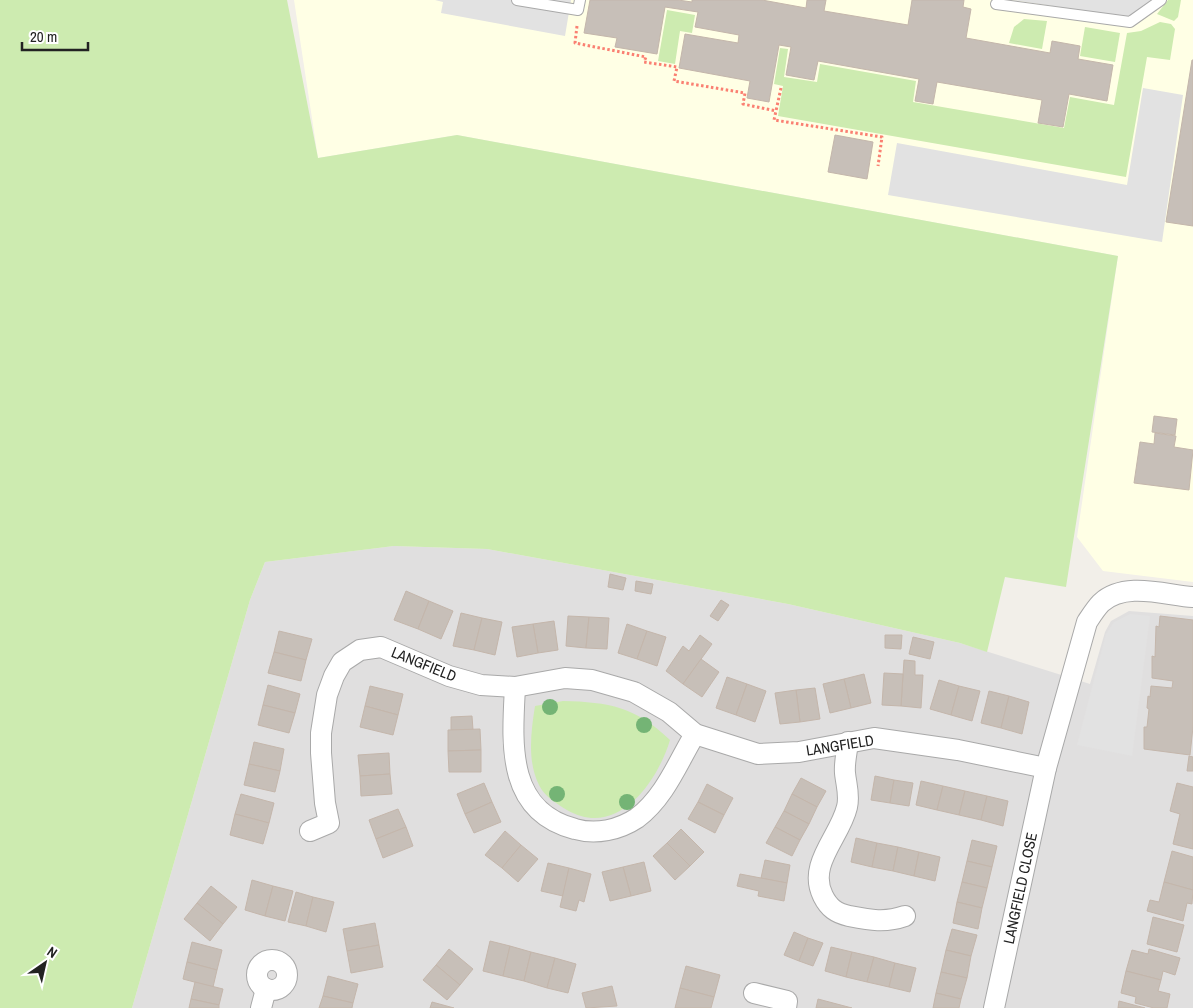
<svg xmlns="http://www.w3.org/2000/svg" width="1193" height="1008" font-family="'Archivo Narrow',sans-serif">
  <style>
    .residential { fill: #e0dfdf }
    .education { fill: #ffffe5 }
    .grass { fill: #cdebb0 }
    .parking { fill: #e2e2e2 }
    .building { fill: #c7bfb8; stroke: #c4b6ab }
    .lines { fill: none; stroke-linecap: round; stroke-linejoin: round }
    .lane-casing { stroke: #a9a9a9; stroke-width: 12 }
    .street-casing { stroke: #a9a9a9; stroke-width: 22 }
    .path { stroke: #fa8072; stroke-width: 3; stroke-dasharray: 2.5 2.5; stroke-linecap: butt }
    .lane { stroke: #fff; stroke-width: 10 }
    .street { stroke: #fff; stroke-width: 20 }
    .tree { fill: #74b475 }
    .labels { text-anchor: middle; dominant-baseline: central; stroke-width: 4; stroke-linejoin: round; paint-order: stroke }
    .street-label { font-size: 15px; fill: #222; stroke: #fff }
  </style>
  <rect width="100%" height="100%" fill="#f2efe9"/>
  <!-- residential -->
  <polygon class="residential" points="394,546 487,549 788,604 960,643 1090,684 1105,632 1111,621 1129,611 1193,616 1193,1008 132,1008 250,600 265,562"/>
  <!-- education -->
  <polygon class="education" points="294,0 1193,0 1193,582 1103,571 1077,537 1118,256 457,135 318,158"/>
  <!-- grass -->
  <g class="grass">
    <polygon points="0,0 287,0 318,158 457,135 1118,256 1066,587 1005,577 987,652 960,643 788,604 487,549 394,546 265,562 250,600 132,1008 0,1008"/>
    <polygon points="1168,0 1181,0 1178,17 1174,21 1157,14"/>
    <polygon points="667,10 695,15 692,33 680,31 675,64 658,61"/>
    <polygon points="1024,19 1047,21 1042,49 1009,43 1014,27"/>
    <polygon points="1160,22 1171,24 1175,29 1170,60 1147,57 1126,177 778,116 783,86 774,84 780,48 788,49 784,77 817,82 820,64 916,81 913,102 1064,128 1070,97 1114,105 1127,33 1141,31"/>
    <polygon points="1085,27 1120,33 1115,62 1080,56"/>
    <path d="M563,701C609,702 636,707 670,740C657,783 617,839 567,810C557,804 544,796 539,785C527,761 531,731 535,706Z"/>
  </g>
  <!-- parking -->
  <g class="parking">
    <polygon points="435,0 571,0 565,36 441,13 443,2"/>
    <polygon points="1012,0 1154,0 1139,19"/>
    <polygon points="1143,88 1183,95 1162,242 888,195 897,143 1127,185"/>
    <polygon points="1130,614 1150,616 1132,756 1077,745 1106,634 1114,622"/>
  </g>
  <!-- building -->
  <g class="building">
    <polygon points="590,0 678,0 692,2 692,0 762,0 806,8 807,0 826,0 824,11 908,25 912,0 964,0 963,7 971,9 966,38 1050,53 1052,41 1080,46 1078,59 1113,65 1107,101 1069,94 1063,127 1038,123 1042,100 937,82 933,104 915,101 919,79 818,61 814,80 786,75 791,47 779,45 769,102 747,98 750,81 679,68 685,34 738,43 739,35 695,27 698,12 665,7 657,54 615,47 617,38 584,33"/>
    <polygon points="1192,60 1193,60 1193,226 1166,222"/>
    <polygon points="835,135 873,142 867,179 828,172"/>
    <polygon points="1154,416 1177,419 1175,435 1152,432"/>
    <polygon points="1155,433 1176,436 1174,447 1193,450 1189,490 1134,483 1140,442 1154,444"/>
    <polygon points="610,574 626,578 623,590 608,587"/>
    <polygon points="636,581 653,584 651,594 635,591"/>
    <polygon points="406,591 429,601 418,629 394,620"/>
    <polygon points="721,600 729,605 718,621 710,616"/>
    <polygon points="429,601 453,611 441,639 418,629"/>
    <polygon points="461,613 482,618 474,650 453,646"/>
    <polygon points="568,616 589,617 586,648 566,646"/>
    <polygon points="1160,616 1193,620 1193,727 1190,755 1144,749 1144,727 1147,727 1149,709 1147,708 1148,696 1150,697 1151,686 1172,688 1173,681 1152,678 1152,656 1155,657 1156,626 1159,627"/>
    <polygon points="589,617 609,618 607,649 586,648"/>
    <polygon points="482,618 502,622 495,655 474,650"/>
    <polygon points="554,621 558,650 538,653 533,624"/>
    <polygon points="533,624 538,653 517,657 512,627"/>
    <polygon points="627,624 647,631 637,659 618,653"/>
    <polygon points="279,631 312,639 306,660 274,652"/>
    <polygon points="647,631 666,637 657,666 637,659"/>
    <polygon points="700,635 712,644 683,684 666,671 683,646 689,651"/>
    <polygon points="885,635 902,635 901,649 885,648"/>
    <polygon points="913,637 934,642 930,659 909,654"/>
    <polygon points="274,652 306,660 301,681 268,673"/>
    <polygon points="701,659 719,672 702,697 683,684"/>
    <polygon points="904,660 915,661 915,675 923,675 921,708 901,706"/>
    <polygon points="884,673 903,674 901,706 882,705"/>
    <polygon points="864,674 871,703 851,708 844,679"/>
    <polygon points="727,677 747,684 736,715 716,708"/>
    <polygon points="844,679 851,708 830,713 823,684"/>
    <polygon points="939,680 959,686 951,715 930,709"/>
    <polygon points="747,684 766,691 755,722 736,715"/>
    <polygon points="268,685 300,694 295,713 263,705"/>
    <polygon points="370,686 403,694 398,715 365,706"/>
    <polygon points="959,686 980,691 972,721 951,715"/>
    <polygon points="815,688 820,719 800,722 796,690"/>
    <polygon points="796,690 800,722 780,724 775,693"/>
    <polygon points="989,691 1009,696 1001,728 981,723"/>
    <polygon points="1009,696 1029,702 1022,734 1001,728"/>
    <polygon points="263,705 295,713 289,733 258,725"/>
    <polygon points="365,706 398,715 393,735 360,727"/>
    <polygon points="472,716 473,730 451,730 451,717"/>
    <polygon points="480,729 481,750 448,751 448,730"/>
    <polygon points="254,742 284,749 280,771 249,764"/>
    <polygon points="481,750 481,772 449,772 448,751"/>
    <polygon points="389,753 390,774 360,776 358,755"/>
    <polygon points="1189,756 1193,757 1193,771 1187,771"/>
    <polygon points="249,764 280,771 275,792 244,785"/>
    <polygon points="390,774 392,794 361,796 360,776"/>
    <polygon points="875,776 894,780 890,803 871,800"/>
    <polygon points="801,778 826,791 817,807 792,794"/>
    <polygon points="894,780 913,783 909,806 890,803"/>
    <polygon points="921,781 943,786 937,810 916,805"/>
    <polygon points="484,783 492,802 465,814 457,794"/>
    <polygon points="1177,783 1193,787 1193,849 1173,844 1180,814 1170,811"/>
    <polygon points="707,784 733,798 724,815 698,802"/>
    <polygon points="943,786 965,791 959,815 937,810"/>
    <polygon points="965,791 987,796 981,820 959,815"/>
    <polygon points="241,794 274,803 269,823 235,814"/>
    <polygon points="792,794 817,807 809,824 784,811"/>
    <polygon points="987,796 1008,801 1003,826 981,820"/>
    <polygon points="492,802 501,822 474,833 465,814"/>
    <polygon points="698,802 724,815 715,833 688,819"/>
    <polygon points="398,809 406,827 376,839 369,820"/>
    <polygon points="784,811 809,824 800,840 775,827"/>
    <polygon points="235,814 269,823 263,844 230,835"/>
    <polygon points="406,827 413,846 383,858 376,839"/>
    <polygon points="775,827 800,840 792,856 766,843"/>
    <polygon points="681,829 704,852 690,866 667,843"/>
    <polygon points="505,831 521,845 502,868 485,855"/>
    <polygon points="856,838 877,843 872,867 851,862"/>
    <polygon points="972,840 997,846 992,867 967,861"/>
    <polygon points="667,843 690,866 675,880 653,856"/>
    <polygon points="877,843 898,847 893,871 872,867"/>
    <polygon points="521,845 538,859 518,882 502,868"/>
    <polygon points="898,847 919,852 914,876 893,871"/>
    <polygon points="1172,851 1193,857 1193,890 1164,882"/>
    <polygon points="919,852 940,857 935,881 914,876"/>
    <polygon points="765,860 790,865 787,883 761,878"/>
    <polygon points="967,861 992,867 987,888 962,882"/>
    <polygon points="644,862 651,891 631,896 623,867"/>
    <polygon points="548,863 569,868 563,896 541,891"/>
    <polygon points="623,867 631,896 610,901 602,872"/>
    <polygon points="569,868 591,874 584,902 579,900 576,911 560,907"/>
    <polygon points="740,874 787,883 784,901 758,896 759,891 737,886"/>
    <polygon points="252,880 273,886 265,916 245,910"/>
    <polygon points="962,882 987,888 982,908 957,902"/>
    <polygon points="1164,882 1193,890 1192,904 1187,903 1183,921 1147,911 1150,900 1159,902"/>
    <polygon points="211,886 237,907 223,924 197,903"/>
    <polygon points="273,886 293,891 285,921 265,916"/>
    <polygon points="296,892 313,897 306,926 288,922"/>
    <polygon points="313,897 334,902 326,932 306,926"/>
    <polygon points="957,902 982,908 978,929 953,923"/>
    <polygon points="197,903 223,924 210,941 184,919"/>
    <polygon points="1153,917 1184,925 1177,952 1147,944"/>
    <polygon points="375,923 379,945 347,951 343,929"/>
    <polygon points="952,929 977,935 971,956 946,950"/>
    <polygon points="794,932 808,938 799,961 784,955"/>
    <polygon points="808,938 823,943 813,966 799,961"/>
    <polygon points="490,941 510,946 503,976 483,971"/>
    <polygon points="192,942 222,950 217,970 187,962"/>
    <polygon points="379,945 383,967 351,973 347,951"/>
    <polygon points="510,946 531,952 524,981 503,976"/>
    <polygon points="831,947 852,952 846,977 825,971"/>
    <polygon points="449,949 473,969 460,985 436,965"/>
    <polygon points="1149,949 1180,958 1175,975 1163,971 1161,980 1126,971 1132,950 1148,954"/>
    <polygon points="946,950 971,956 967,978 941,972"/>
    <polygon points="531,952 555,958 547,988 524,981"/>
    <polygon points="852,952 874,957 867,982 846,977"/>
    <polygon points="874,957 895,963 889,987 867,982"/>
    <polygon points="555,958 576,964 568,993 547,988"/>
    <polygon points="187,962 217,970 213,987 183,979"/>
    <polygon points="895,963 916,968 910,992 889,987"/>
    <polygon points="436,965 460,985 447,1000 423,980"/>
    <polygon points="686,966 720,975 714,997 680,988"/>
    <polygon points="1126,971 1161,980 1158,991 1170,994 1167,1008 1154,1008 1135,1003 1136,997 1121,993"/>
    <polygon points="941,972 967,978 961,999 936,993"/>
    <polygon points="328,976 358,984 353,1003 323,996"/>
    <polygon points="195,982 223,989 219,1005 191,999"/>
    <polygon points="612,986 617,1006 586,1008 582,993"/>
    <polygon points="680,988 714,997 711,1008 675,1008"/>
    <polygon points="936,993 961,999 959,1008 933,1008"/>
    <polygon points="323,996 353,1003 352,1008 319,1008"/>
    <polygon points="191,999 219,1005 219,1008 189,1008"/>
    <polygon points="818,999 852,1008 816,1008"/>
    <polygon points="1119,1001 1145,1008 1118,1008"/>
    <polygon points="432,1002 454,1008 430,1008"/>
  </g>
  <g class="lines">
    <!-- lane casing -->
    <g class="lane-casing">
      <g id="lane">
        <polyline points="517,0 578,10 580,0"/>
        <polyline points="996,4 1130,22 1161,0"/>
      </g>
    </g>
    <!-- street casing -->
    <g class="street-casing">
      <g id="street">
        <path d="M515,687C512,744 506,811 575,829C596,835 619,830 637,818C665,797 678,762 695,734"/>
        <path d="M848,742C847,752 844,763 845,773C846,784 850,795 847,807C840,837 807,864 823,896C829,908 836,913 849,916C870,920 885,923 905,916"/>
        <polyline points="310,831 329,823 325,803 321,753 321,733 327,695 334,676 342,662 360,650 381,647 449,676 481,685 515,687 565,678 592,680 634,692 669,712 695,734 758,754 799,752 874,738 958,750 1046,768"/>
        <circle cx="272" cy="975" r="15"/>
        <polyline points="754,993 787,1001 786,1008"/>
        <polyline points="261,1008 266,989"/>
        <path d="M994,1008L1046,768L1087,622C1091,616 1096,608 1101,603C1125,581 1165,595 1193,597"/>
      </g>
    </g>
    <!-- path -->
    <g class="path">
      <polyline points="577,26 575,43 646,57 644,62 677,67 674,81 745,93 743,104 776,111"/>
      <polyline points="781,88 774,120 882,137 878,166"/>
    </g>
    <!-- lane -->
    <use href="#lane" class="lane"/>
    <!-- street -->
    <use href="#street" class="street"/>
  </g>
  <!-- trees -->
  <g class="tree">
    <circle cx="550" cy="707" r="8"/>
    <circle cx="644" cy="725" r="8"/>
    <circle cx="557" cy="794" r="8"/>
    <circle cx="627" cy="802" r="8"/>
  </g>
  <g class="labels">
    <!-- street labels -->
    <g class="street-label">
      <text transform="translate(424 664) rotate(22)">LANGFIELD</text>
      <text transform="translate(840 745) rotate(-9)">LANGFIELD</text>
      <text transform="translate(1020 888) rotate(-78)">LANGFIELD CLOSE</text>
    </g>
  </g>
  <!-- north arrow -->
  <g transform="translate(45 963) rotate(34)" stroke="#ffffff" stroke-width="4" paint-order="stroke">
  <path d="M0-4L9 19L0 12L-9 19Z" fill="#222222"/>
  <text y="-8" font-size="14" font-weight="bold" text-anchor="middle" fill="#222222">N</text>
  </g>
  <!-- scale -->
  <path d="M22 42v8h66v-8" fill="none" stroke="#222222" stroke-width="2.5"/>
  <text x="30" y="42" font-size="15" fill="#222222" stroke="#ffffff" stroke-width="4" paint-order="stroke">20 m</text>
</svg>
